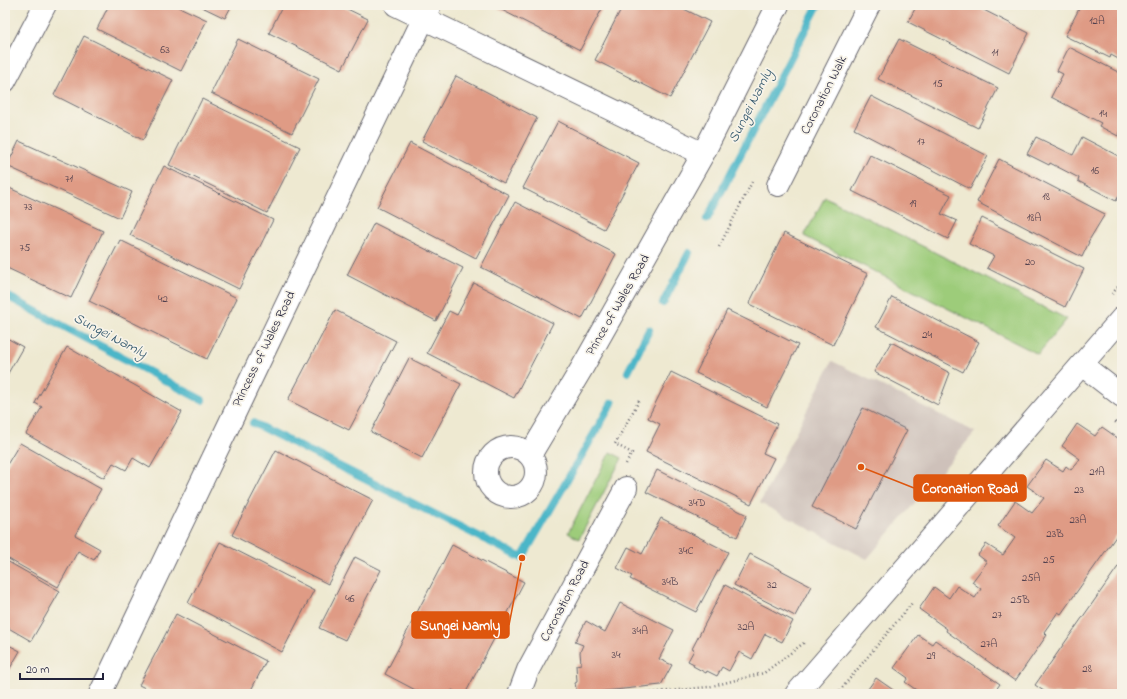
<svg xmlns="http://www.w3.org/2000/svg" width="1127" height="699" font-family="'Indie Flower',sans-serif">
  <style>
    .industrial { fill: #cec1ba }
    .green { fill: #9dcc7a; stroke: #60775a }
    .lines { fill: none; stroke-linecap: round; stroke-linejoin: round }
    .stream { stroke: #4bb6c8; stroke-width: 8 }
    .building { fill: #df9b85 }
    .street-casing { stroke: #696870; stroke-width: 24 }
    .path { stroke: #696870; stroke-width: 2.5; stroke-dasharray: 1 3; stroke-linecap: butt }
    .street { stroke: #fff; stroke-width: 22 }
    .labels { text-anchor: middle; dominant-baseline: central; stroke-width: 3.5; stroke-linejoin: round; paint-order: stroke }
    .number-label { font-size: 11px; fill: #51404e }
    .street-label { font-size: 13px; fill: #22223b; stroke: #f7f3e8 }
    .water-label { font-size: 14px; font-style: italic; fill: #30566c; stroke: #f7f3e8 }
    .leader { fill: none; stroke: #de560e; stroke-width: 1.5 }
    .callout-dot { fill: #de560e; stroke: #f7f3e8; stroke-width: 1.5 }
    .callout { fill: #de560e; stroke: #de560e; stroke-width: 1.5 }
    .callout-label { font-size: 14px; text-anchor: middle; font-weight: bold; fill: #fff }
  </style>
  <rect width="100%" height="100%" fill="#f7f3e8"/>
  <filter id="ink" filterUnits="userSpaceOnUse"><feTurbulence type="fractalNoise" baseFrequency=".025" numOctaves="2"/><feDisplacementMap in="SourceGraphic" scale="8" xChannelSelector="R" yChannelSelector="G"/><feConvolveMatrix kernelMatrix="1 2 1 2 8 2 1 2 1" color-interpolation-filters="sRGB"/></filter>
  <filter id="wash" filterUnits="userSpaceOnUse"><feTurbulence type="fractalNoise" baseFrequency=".012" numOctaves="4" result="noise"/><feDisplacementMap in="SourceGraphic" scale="16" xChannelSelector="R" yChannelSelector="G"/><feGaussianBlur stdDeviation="0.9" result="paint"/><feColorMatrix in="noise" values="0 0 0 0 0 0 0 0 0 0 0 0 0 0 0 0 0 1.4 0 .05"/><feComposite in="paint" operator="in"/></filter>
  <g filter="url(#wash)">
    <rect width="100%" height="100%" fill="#eee9d1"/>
    <!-- industrial -->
    <polygon class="industrial" points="832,361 975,432 867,559 760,503"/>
    <!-- green -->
    <g class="green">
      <polygon points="825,197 1067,319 1038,354 804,236"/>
      <polygon points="610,452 622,458 579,539 568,533"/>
    </g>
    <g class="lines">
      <!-- stream -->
      <g class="stream">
        <polyline points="707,219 818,5"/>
        <polyline points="5,295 202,400"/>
        <polyline points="663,303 689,253"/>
        <polyline points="628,372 649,330"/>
        <polyline points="253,423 522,558 612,403"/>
      </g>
    </g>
    <g id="blocks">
      <!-- building -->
      <g class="building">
        <polygon points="109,5 175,5 207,20 181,71 97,29"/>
        <polygon points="198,5 232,5 225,18"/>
        <polygon points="283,5 339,5 368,19 342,69 269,33"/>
        <polygon points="492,5 604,5 580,50"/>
        <polygon points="623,5 676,5 710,22 670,98 595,60"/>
        <polygon points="917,5 974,5 1029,33 1009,73 908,22"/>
        <polygon points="1081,5 1122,5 1122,61 1111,55 1110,58 1065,36"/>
        <polygon points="84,36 173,80 143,140 54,95"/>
        <polygon points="238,39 319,79 292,133 211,93"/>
        <polygon points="899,39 998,88 978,128 878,79"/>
        <polygon points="1069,47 1122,74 1122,133 1120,132 1118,136 1099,126 1101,123 1051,97 1063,74 1057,71"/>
        <polygon points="456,76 537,118 504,183 422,141"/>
        <polygon points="871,96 988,156 970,189 854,129"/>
        <polygon points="202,99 300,147 267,213 169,165"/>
        <polygon points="558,121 639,163 604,229 523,188"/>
        <polygon points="1036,137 1073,155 1082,137 1122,158 1122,190 1116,201 1078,181 1079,178 1050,163 1049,165 1027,154"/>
        <polygon points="19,141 132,192 120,218 7,166"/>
        <polygon points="410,143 509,195 476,258 377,207"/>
        <polygon points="870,155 951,195 941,214 957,221 948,239 852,191"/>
        <polygon points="999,159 1105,214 1088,242 1089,242 1082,257 977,202"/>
        <polygon points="164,166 273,220 239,289 130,235"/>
        <polygon points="5,186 103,231 71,298 5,267"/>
        <polygon points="515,202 616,254 582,319 481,267"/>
        <polygon points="982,218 1084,269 1065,307 987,268 994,256 969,244"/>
        <polygon points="374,223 463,268 436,321 347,275"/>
        <polygon points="784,233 868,274 833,345 749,304"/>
        <polygon points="120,240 237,298 207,359 89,301"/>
        <polygon points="474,283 553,323 514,398 427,353 449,311 457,315"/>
        <polygon points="892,297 979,342 963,372 876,327"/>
        <polygon points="335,310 396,341 349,430 288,400"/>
        <polygon points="727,310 798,345 767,407 696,373"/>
        <polygon points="5,337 23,347 7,375 5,374"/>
        <polygon points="891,342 950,373 938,405 874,372"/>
        <polygon points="67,347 182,412 150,468 133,458 126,470 113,463 104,478 26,434 42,407 35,403"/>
        <polygon points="409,358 461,384 422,458 371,432"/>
        <polygon points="671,372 777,424 763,453 774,458 751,504 646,452 660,424 648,418"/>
        <polygon points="863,408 907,430 856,529 812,507"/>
        <polygon points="1077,424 1095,436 1102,427 1122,441 1122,528 1061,614 1058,612 1044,632 1047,635 1015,681 946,631 947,629 919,609 934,587 949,598 957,586 975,598 981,589 972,582 987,562 978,555 986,544 1003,555 1015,538 998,526 1015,501 1032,513 1044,498 1027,486 1046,460 1063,471 1066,466 1071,470 1080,459 1062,446"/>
        <polygon points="20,443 101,489 75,535 100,549 94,560 78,551 58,587 5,557 5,468"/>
        <polygon points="276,450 373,500 328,584 232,535"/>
        <polygon points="657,470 747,515 737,537 646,492"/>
        <polygon points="661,518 728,552 696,612 630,579 632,576 617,568 628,547 642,554"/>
        <polygon points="220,542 314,590 282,652 188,603"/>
        <polygon points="452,545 524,582 465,694 460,694 452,690 450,694 423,694 385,674"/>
        <polygon points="750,554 811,586 795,616 734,585"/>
        <polygon points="355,557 381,570 345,640 319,628"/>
        <polygon points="5,560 60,591 31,641 5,626"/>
        <polygon points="1122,561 1122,694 1048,694 1035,685"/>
        <polygon points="725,585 793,621 782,642 765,634 752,659 739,652 729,671 722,667 717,676 707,671 706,673 693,666 694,664 688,661 694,650 692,649"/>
        <polygon points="620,603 674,630 659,659 672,665 661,685 577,694 575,683 577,682 576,665 581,664 580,652 583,645 575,642 586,621 605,632"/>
        <polygon points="176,614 266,661 249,694 240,694 234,691 232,694 157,694 139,685"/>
        <polygon points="918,635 932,644 935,640 1000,684 993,694 922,694 905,682 908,678 894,668"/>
        <polygon points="5,643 20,651 5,677"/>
        <polygon points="876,678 899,694 866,694 865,693"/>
      </g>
    </g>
  </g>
  <g filter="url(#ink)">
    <use href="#blocks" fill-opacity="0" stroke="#696870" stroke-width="1"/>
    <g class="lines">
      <!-- street casing -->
      <g class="street-casing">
        <g id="street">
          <polyline points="396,5 703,154"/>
          <polyline points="5,81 45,5"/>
          <polyline points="778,185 869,5"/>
          <polyline points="1082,365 1122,396"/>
          <circle cx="511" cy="472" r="25"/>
          <polyline points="530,455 582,368 703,154 778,5"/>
          <polyline points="100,694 430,5"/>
          <polyline points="519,694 528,670 626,488"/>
          <polyline points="796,694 1122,318"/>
        </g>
      </g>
      <!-- path -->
      <g class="path">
        <polyline points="5,8 7,5"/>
        <polyline points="719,247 752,182"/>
        <polyline points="1112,294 1122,282"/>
        <polyline points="1115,422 1122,426"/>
        <polyline points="626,464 632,453 615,444 640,399"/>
        <polyline points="639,694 708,687 764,673 805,642"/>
        <polyline points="837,694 913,602"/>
      </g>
      <!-- street -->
      <use href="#street" class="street"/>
    </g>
  </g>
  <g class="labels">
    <!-- number labels -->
    <g class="number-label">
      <text x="1097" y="21">12A</text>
      <text x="165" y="50">63</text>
      <text x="995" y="53">11</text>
      <text x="938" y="84">15</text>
      <text x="1103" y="114">14</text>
      <text x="921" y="142">17</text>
      <text x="1095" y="171">16</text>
      <text x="69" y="179">71</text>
      <text x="1046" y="197">18</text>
      <text x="913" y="204">19</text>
      <text x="28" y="207">73</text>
      <text x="1034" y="218">18A</text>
      <text x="25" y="248">75</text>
      <text x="1030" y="262">20</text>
      <text x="163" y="299">42</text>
      <text x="927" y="335">24</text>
      <text x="1097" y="472">21A</text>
      <text x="1079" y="490">23</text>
      <text x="697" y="503">34D</text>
      <text x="1078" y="520">23A</text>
      <text x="1055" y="534">23B</text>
      <text x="686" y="551">34C</text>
      <text x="1049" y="560">25</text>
      <text x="1031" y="578">25A</text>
      <text x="670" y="582">34B</text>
      <text x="772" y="585">32</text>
      <text x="350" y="599">46</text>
      <text x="1020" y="600">25B</text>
      <text x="997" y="615">27</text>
      <text x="746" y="627">32A</text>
      <text x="640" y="631">34A</text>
      <text x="989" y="644">27A</text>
      <text x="616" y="655">34</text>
      <text x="931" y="656">29</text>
      <text x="1087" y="669">28</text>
    </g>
    <!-- street labels -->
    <g class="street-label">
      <text transform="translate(824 95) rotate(-63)">Coronation Walk</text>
      <text transform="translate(618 305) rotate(-60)">Prince of Wales Road</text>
      <text transform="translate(264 349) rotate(-64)">Princess of Wales Road</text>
      <text transform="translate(565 601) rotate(-62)">Coronation Road</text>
    </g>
    <!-- water labels -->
    <g class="water-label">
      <text transform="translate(751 106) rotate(-63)">Sungei Namly</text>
      <text transform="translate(110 336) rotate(28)">Sungei Namly</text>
    </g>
  </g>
  <!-- callouts -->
  <path class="leader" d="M861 467L914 488M522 558L509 625"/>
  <g class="callout-dot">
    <circle cx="861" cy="467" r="4"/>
    <circle cx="522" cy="558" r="4"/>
  </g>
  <g class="callout">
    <rect x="914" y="475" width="112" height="26" rx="4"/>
    <rect x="412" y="612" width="97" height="26" rx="4"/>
  </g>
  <g class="callout-label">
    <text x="970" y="493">Coronation Road</text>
    <text x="460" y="630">Sungei Namly</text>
  </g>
  <!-- margin -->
  <rect width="1127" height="699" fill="none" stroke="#f7f3e8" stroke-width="20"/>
  <!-- scale -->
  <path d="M20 673v6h83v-6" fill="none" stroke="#22223b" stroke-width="2"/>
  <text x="26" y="673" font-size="12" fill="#22223b" stroke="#f7f3e8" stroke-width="3" paint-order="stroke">20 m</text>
</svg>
